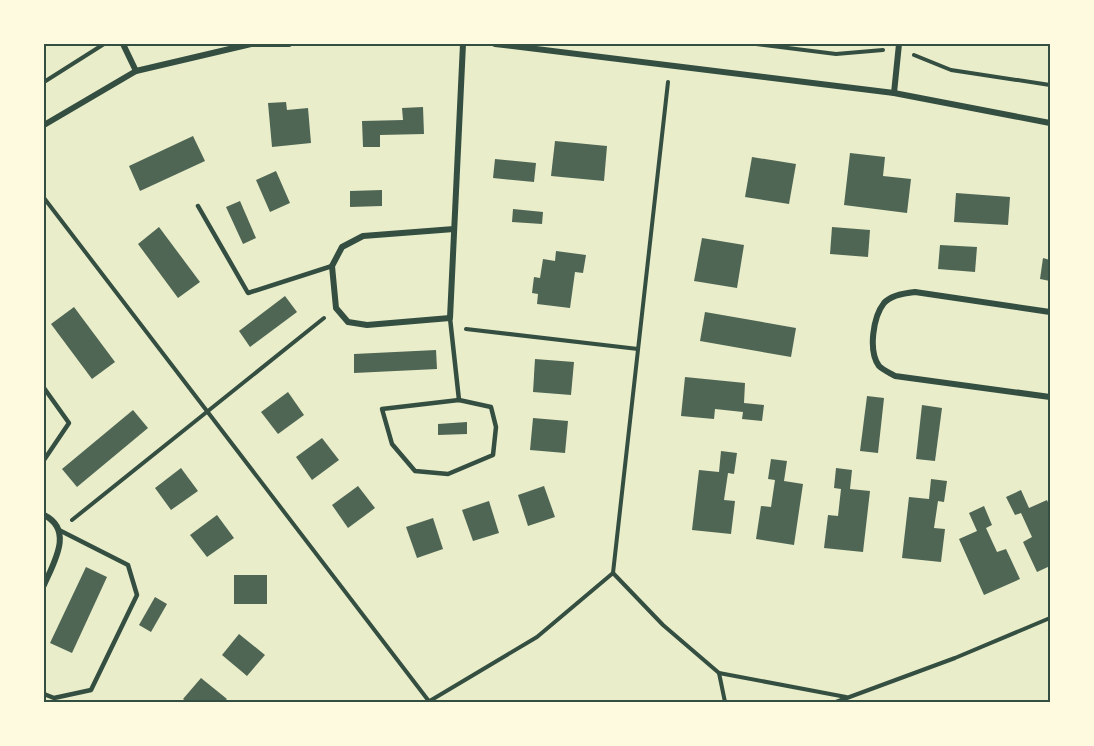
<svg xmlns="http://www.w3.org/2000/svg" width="1094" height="746" font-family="Karla,sans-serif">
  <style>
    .building { fill: #4f6655 }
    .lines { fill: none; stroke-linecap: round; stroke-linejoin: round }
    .path { stroke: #344e41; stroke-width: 4 }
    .service { stroke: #344e41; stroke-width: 4.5 }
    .minor { stroke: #344e41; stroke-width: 6 }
    .neatline { fill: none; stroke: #344e41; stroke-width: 2 }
  </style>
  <rect width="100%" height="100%" fill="#e9edc9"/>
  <!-- building -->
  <g class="building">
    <polygon points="286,102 287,110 308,108 311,143 272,147 268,103"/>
    <polygon points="423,107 424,134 380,135 380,147 363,147 362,121 403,120 402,108"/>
    <polygon points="193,136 205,161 140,191 129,166"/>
    <polygon points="555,141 607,146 604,181 551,176"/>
    <polygon points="850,153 885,157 883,176 911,179 907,213 844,205"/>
    <polygon points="752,157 796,164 789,204 745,197"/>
    <polygon points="495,159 536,163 534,182 493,178"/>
    <polygon points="276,171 290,203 270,212 256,180"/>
    <polygon points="382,190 382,206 350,207 350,191"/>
    <polygon points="956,193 1010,197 1008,225 954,222"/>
    <polygon points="240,201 256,238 243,244 226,207"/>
    <polygon points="513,209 543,212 542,224 512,222"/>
    <polygon points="159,227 200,282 178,298 138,244"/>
    <polygon points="832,227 870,230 868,257 830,254"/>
    <polygon points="702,238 744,245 737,288 694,281"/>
    <polygon points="940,245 977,247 975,272 938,269"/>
    <polygon points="556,251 586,255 583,273 575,272 570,308 537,304 538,294 532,293 534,277 540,278 543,259 555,261"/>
    <polygon points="1043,258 1050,260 1050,281 1040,279"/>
    <polygon points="285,296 297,312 250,347 239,331"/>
    <polygon points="74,307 115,362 92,379 51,324"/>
    <polygon points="705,312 796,328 791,357 700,341"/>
    <polygon points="436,350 437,369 354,373 354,354"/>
    <polygon points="535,359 574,362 571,395 533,392"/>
    <polygon points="685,377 745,383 744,403 764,405 762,421 742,419 743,412 715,409 714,419 681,416"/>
    <polygon points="288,392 304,415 278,434 261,412"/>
    <polygon points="867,396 884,398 878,453 860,451"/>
    <polygon points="922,405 942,408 935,461 916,459"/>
    <polygon points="133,410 148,428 77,487 62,469"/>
    <polygon points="533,418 568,421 565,453 530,450"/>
    <polygon points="467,422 467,434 438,435 438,424"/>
    <polygon points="322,438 339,460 312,480 296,457"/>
    <polygon points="721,451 737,453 734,474 728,473 724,500 735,501 731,534 692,530 699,470 719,472"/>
    <polygon points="771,459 787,461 784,481 803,484 794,545 756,539 761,506 771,507 775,480 768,479"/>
    <polygon points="181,468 198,491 171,510 155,488"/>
    <polygon points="836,468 852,470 850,489 870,491 863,552 824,548 828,515 838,516 841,489 834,488"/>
    <polygon points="931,479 947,481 944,502 938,501 934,528 945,529 941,562 902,558 909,497 929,499"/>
    <polygon points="358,486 375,508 348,528 332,505"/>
    <polygon points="544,486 555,517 528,526 518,495"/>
    <polygon points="1021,490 1029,508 1047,500 1050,507 1050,566 1037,572 1023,542 1032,537 1021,513 1015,515 1006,497"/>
    <polygon points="489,501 499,533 473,541 462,510"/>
    <polygon points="984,506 992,525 986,528 997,552 1006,549 1020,579 984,595 959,539 977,531 969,513"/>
    <polygon points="217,515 234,538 207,557 190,535"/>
    <polygon points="433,518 443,549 417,558 406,527"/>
    <polygon points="86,567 107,577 72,653 50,643"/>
    <rect x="234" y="575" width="33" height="29"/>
    <polygon points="155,597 167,604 151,632 139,625"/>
    <polygon points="239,634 265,655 247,676 222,655"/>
    <polygon points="201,678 227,699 224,702 187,702 183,699"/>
  </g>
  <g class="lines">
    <!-- path -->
    <g class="path">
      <polyline points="756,44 836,54 883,50"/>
      <polyline points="914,55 951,70 1050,85"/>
      <polyline points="44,82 104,44"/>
      <polyline points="44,198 428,700"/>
      <polyline points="466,329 638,349"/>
      <polyline points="72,520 324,318"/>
      <polyline points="613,573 668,82"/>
      <polyline points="719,673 846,697"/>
      <polyline points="428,702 537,637 613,573 663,625 719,673 725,702"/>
      <polyline points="836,702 955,658 1050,618"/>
    </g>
    <!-- service -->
    <g class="service">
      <polyline points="198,206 248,293 332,266"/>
      <polyline points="450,318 459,400"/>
      <polyline points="44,388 69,423 44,460"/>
      <polygon points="459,400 491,407 496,427 493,455 448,474 415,471 392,444 382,409"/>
      <polyline points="44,694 54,698 91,690 137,595 128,565 59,530"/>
    </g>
    <!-- minor -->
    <g class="minor">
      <polyline points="123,44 136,71"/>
      <polyline points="495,44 894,93 1050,123"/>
      <polyline points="894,93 899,44"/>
      <polyline points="44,125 136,71 251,44 289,44"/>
      <polyline points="454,229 363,236 342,247 332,266 336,308 348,322 367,325 450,318 463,44"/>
      <path d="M1050,312L915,292C905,293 891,295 884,303C873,317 868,351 879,366C883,370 890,373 895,376L1050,397"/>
      <path d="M44,515C74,530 54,562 44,585"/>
    </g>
  </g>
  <!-- border -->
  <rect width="1094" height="746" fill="none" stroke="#fefae0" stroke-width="90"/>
  <rect x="45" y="45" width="1004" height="656" class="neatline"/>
</svg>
